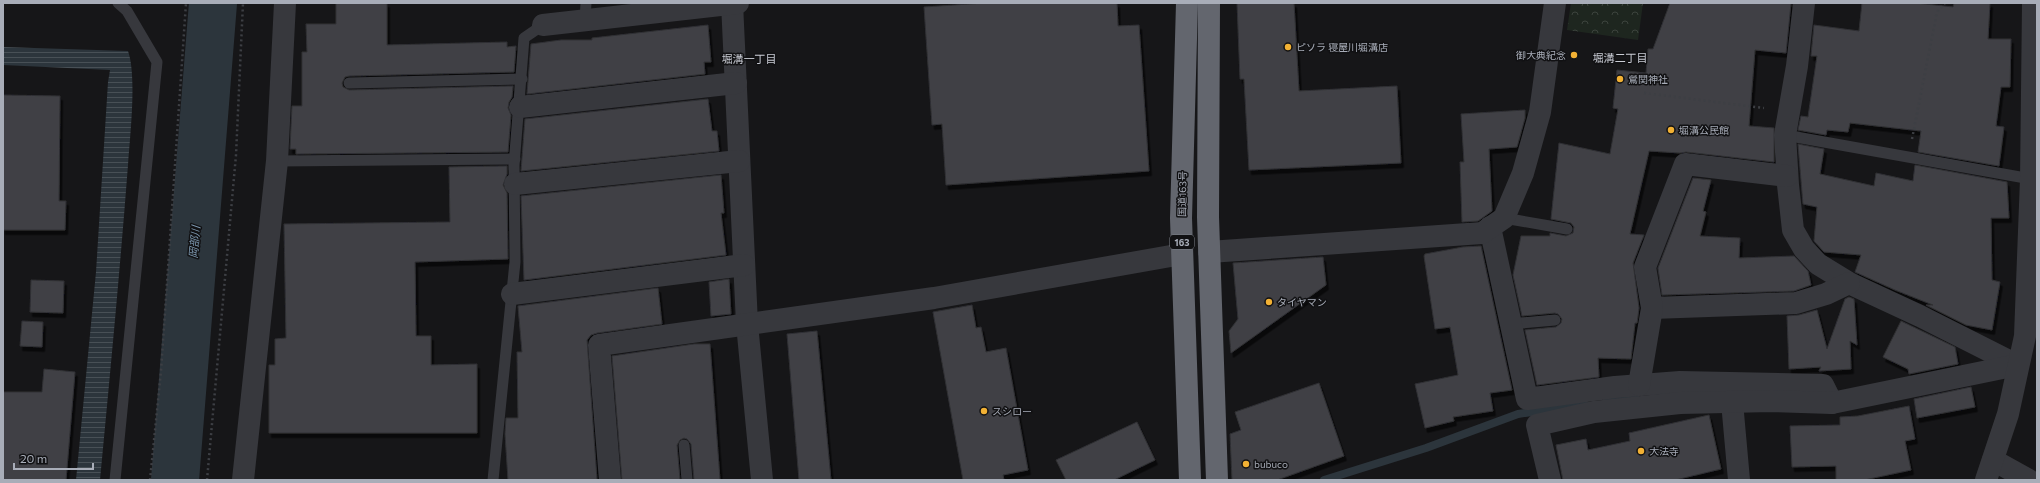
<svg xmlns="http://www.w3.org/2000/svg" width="2040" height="483" font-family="Commissioner,'Noto Sans JP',sans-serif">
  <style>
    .park { fill: url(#park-crowns) }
    .water { fill: url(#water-rules) }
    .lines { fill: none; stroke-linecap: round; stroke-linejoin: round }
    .stream { stroke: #2c353c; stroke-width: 8 }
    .river { stroke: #2c353c; stroke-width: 48 }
    .building { fill: #404145; stroke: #303034; filter: url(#shadow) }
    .path { stroke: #3d3f44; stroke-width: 2.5; stroke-dasharray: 2 3; stroke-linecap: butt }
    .lane { stroke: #37383d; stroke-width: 11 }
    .street { stroke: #37383d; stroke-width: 22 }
    .highway { stroke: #63666e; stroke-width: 22 }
    .poi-dot { fill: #f2b134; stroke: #111113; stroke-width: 1.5 }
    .labels { text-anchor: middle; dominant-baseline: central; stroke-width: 3; stroke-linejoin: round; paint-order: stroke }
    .shield { fill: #111113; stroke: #7b7e86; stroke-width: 1 }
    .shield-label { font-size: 9px; font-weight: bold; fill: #a8adb8 }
    .poi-label { font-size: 10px; fill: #a8adb8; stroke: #111113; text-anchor: start }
    .street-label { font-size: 10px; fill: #a8adb8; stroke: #111113 }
    .neighbourhood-label { font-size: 11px; fill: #c9ccd4; stroke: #111113 }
    .water-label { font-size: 11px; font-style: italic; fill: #7f9bb3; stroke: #111113 }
  </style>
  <defs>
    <pattern id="park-crowns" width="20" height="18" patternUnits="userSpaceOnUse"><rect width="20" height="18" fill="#1e261f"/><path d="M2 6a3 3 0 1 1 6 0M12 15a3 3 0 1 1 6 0" fill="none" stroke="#3c433d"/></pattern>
    <pattern id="water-rules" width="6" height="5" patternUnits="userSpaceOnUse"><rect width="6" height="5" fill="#2c353c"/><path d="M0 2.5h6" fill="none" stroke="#485056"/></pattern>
    <filter id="shadow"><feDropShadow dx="2.5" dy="4.5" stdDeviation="0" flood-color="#0009"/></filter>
  </defs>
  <rect width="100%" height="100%" fill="#161618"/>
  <!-- park -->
  <polygon class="park" points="1571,3 1643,3 1638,40 1567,30"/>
  <!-- water -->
  <path class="water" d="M3,47L128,51C137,76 130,136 128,165C120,270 110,375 100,480H76L96,272L108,82L110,70L3,65Z"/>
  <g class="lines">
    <!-- stream -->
    <g class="stream">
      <polyline points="1607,400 1635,396"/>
      <polyline points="1324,480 1426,448 1518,414 1584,404"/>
    </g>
    <!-- river -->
    <polyline class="river" points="175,480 213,3"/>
  </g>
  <!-- building -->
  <g class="building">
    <polygon points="336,3 387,3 387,45 507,42 507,47 516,46 514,72 349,76 345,77 342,83 343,87 349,90 513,86 512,97 509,102 508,108 511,115 508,152 296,154 296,149 290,149 292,106 302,106 302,52 307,52 306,24 336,24"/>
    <polygon points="985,3 1117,3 1118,26 1139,25 1149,171 946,185 942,124 932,125 924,7"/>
    <polygon points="1237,3 1294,3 1299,91 1397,86 1401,163 1249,170 1244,79 1240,79"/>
    <polygon points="1670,3 1791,3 1786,53 1755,50 1749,126 1774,128 1774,162 1686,152 1680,153 1649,151 1630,234 1644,235 1633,263 1639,308 1637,323 1635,323 1631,359 1598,358 1599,377 1537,385 1525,330 1556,327 1561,323 1562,319 1558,314 1555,313 1522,316 1513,275 1521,236 1550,236 1550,233 1566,236 1573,233 1574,227 1571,223 1551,219 1559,143 1610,154 1618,109 1613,108 1617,70 1646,73 1648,49 1653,49"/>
    <polygon points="1862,3 1916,3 1953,7 1954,3 1990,3 1988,39 2011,39 2010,87 2001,87 1996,126 2004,127 1999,166 1918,152 1921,131 1850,123 1848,132 1827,130 1826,135 1798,130 1801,116 1808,117 1817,56 1811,56 1814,25 1859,31"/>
    <polygon points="708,25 711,62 704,62 705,74 527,94 531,44 561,40 592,40 592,38"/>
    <polygon points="3,95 60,96 59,201 66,201 65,230 3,230"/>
    <polygon points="708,99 712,131 717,131 719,151 521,171 525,119"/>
    <polygon points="1525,110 1525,118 1517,147 1489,149 1492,211 1478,221 1462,222 1460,162 1464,162 1461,114"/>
    <polygon points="1798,144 1824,149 1820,174 1874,186 1876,173 1913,181 1915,165 2007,182 2009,218 1991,218 1992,280 2000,282 1992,330 1966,325 1926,305 1933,305 1895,290 1855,272 1861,255 1824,252 1814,241 1817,207 1803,204"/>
    <polygon points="507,166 507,174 503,185 507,193 508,259 415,262 416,336 431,336 431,365 477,364 477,433 269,433 269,365 275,365 275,339 286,338 284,224 450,222 449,167"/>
    <polygon points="721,175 724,213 721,213 726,255 524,280 521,196"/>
    <polygon points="1693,178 1711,180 1703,211 1706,212 1700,236 1740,238 1739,258 1794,256 1808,271 1811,285 1794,291 1662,295 1658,268"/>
    <polygon points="1481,246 1512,390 1490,393 1493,411 1453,417 1454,421 1425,428 1415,384 1458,375 1450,327 1435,329 1424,256 1425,254 1463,247"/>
    <polygon points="1323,257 1326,285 1231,353 1229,331 1238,319 1233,263"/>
    <polygon points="729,279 731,314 711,316 709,282"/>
    <polygon points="31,280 64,281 63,313 30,312"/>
    <polygon points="658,288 662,324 597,333 591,335 587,340 597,480 508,480 505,434 506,418 518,418 517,352 522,352 518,306"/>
    <polygon points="1849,297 1854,299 1857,345 1850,341 1851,369 1819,371 1821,367 1789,369 1787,316 1799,315 1817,310 1827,349 1845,299"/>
    <polygon points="972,305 976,328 981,327 986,352 1006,348 1028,470 1003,475 1004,480 963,480 933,312"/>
    <polygon points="22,321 43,322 42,347 20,346"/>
    <polygon points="1901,321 1955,347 1958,364 1909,374 1908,369 1883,357"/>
    <polygon points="817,331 831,480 799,480 787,334"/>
    <polygon points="694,344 710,344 720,480 694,480 691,444 687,439 684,438 680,440 677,445 680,480 622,480 612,356"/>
    <polygon points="44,369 75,372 66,480 3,480 3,392 42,392"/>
    <polygon points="1319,383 1344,456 1277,480 1232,480 1230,434 1241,430 1235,412"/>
    <polygon points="1971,387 1975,407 1917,418 1914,399"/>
    <polygon points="1909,406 1915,439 1905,441 1911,470 1864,480 1836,480 1836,466 1792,467 1790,426 1840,425 1840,417 1858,416"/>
    <polygon points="1709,415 1721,469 1675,480 1563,480 1556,445 1586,439 1588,450 1630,441 1629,433"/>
    <polygon points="1137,422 1155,460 1114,480 1066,480 1056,460"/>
  </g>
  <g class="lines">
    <!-- path -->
    <g class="path">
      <polyline points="1644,93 1764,108"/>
      <polyline points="1912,139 1937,12 1945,3"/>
      <polyline points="150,480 161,371 186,3"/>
      <polyline points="207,480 236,155 243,3"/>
    </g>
    <!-- lane -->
    <g class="lane">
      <polyline points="585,20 586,3"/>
      <polyline points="349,83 522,79"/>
      <polyline points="1785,135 2031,179"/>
      <polyline points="277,161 515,159"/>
      <polyline points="1504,218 1567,229"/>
      <polyline points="1511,324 1555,320"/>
      <polyline points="684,445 687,480"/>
      <polyline points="115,480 157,62 127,11 118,3"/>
      <polyline points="493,480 515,262 514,165 524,38 543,25"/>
    </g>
    <!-- street -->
    <g class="street">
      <polyline points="732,3 747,324 762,480"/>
      <polyline points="1804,3 1797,66 1785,135 1788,185 1793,230 1804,249 1818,264 1849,283 1920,316 2017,365"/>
      <polyline points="543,25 738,3"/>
      <polyline points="520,107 736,83"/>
      <polyline points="515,184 739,161"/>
      <polyline points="1490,227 1527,399 1615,387 1680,382 1823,385 1832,403"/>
      <polyline points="1209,252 1482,233 1504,218 1523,173 1540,112 1555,3"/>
      <polyline points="512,294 744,265"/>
      <polyline points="1652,308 1796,303 1826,294 1849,283"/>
      <polyline points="1639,385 1652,308 1645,267 1685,164 1787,176"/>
      <polyline points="1732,402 1739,480"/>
      <polyline points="1993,460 2029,480"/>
      <polyline points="243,480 277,161 285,3"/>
      <polyline points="610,480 599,345 934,298 1182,254"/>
      <polyline points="1550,480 1537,425 1594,412 1680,403 1772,401 1832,403 2017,365"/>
      <polyline points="1986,480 2008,414 2025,336 2031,179 2033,3"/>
    </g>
    <!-- highway -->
    <g class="highway">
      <polyline points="1187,3 1181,218 1190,480"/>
      <polyline points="1209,3 1208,217 1217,480"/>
    </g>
  </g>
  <!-- markers -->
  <g class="poi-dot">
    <circle cx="1288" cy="47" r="4"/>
    <circle cx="1574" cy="55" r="4"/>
    <circle cx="1620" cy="79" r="4"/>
    <circle cx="1671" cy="130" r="4"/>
    <circle cx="1269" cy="302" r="4"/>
    <circle cx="984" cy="411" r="4"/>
    <circle cx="1641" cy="451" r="4"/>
    <circle cx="1246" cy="464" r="4"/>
  </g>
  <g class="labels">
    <!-- shield labels -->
    <rect class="shield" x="1170" y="235" width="24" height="14" rx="3"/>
    <g class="shield-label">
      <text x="1182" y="242">163</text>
    </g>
    <!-- poi labels -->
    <g class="poi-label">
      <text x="1296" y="47">ピソラ 寝屋川堀溝店</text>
      <text x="1566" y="55" text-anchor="end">御大典紀念</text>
      <text x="1628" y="79">鶯関神社</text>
      <text x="1679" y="130">堀溝公民館</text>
      <text x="1277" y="302">タイヤマン</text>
      <text x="992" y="411">スシロー</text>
      <text x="1649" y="451">大法寺</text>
      <text x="1254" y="464">bubuco</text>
    </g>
    <!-- street labels -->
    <g class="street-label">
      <text transform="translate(1182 194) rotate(-89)">国道163号</text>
    </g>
    <!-- neighbourhood labels -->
    <g class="neighbourhood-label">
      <text x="1620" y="57">堀溝二丁目</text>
      <text x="749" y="58">堀溝一丁目</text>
    </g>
    <!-- water labels -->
    <g class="water-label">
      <text transform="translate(194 242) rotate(-85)">岡部川</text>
    </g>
  </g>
  <!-- border -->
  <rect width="2040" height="483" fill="none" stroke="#a8adb8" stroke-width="8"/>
  <!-- scale -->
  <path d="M14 463v6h79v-6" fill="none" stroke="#a8adb8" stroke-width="2"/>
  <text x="20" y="463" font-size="12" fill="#a8adb8" stroke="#111113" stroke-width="3" paint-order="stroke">20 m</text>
</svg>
